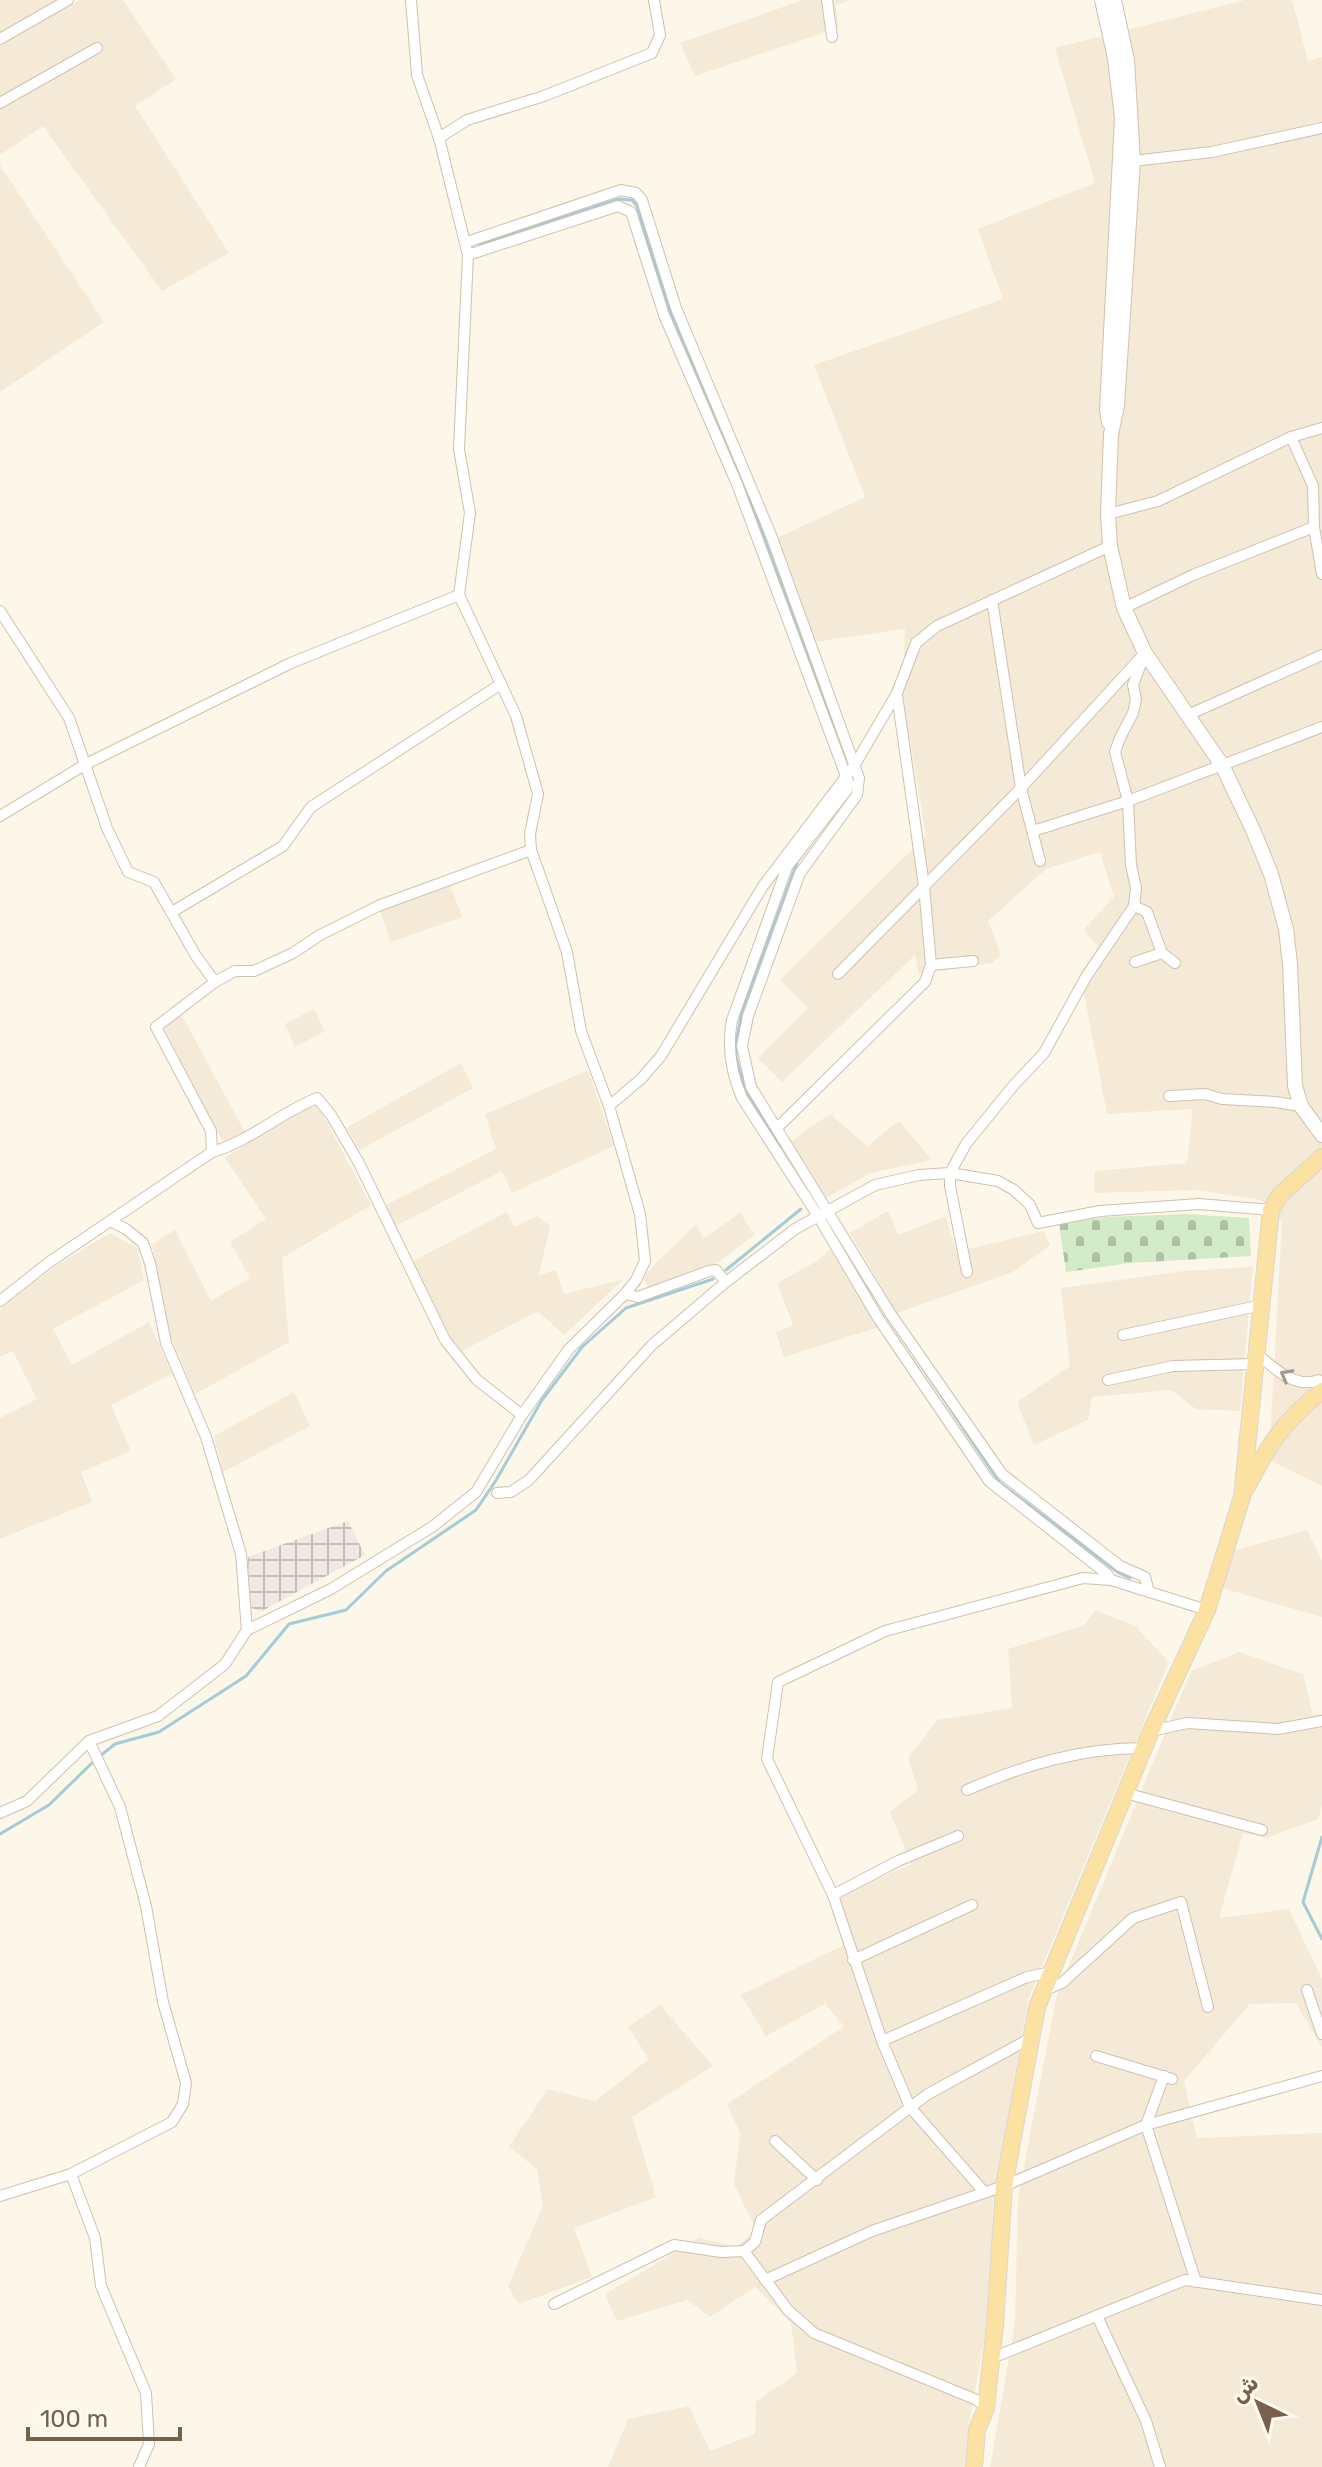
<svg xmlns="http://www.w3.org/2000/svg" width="1322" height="2467" font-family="Rubik,Cairo,sans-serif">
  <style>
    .residential { fill: #f5ead8 }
    .industrial { fill: url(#industrial-grid) }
    .cemetery { fill: url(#cemetery-stones) }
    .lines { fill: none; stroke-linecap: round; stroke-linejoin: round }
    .stream { stroke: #a3ccd9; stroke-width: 3 }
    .street-casing { stroke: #cfc0ae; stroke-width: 12 }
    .secondary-casing { stroke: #d2c1ac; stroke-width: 16 }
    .primary-casing { stroke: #dcd6d0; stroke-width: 18 }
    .street { stroke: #fff; stroke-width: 10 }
    .secondary { stroke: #fff; stroke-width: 14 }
    .primary { stroke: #fbe2a2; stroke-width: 16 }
    .oneway { stroke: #a7988b }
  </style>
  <defs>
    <pattern id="industrial-grid" width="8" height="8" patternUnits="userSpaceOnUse" patternTransform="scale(2)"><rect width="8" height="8" fill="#eee9e2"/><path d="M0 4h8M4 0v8" fill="none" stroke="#c6c0b9"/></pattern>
    <pattern id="cemetery-stones" width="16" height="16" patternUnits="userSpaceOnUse" patternTransform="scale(2)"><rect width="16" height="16" fill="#d3ebc7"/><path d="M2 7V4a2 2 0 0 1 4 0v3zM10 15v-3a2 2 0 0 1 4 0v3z" fill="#b0c2a4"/></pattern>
  </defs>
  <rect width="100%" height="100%" fill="#fdf7e9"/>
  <!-- residential -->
  <g class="residential">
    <polygon points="0,0 61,0 0,35"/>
    <polygon points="80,0 123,0 176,79 135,106 229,253 162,291 43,126 0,155 0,46"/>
    <polygon points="803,0 850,0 836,5 838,28 695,76 680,43"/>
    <polygon points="1245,0 1292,0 1308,61 1322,57 1322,1486 1269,1460 1282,1222 1261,1200 1197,1190 1094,1193 1095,1171 1187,1163 1193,1109 1107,1114 1080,973 1098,947 1084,929 1114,897 1100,852 1046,869 988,921 1001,955 992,963 919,974 915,955 782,1082 758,1058 808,1008 780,980 926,836 902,694 905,629 814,642 777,538 865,497 814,365 1003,299 978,229 1095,183 1055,48"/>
    <polygon points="0,165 104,322 0,392"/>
    <polygon points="450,884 462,917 391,942 379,909"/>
    <polygon points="314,1009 325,1031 295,1047 285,1024"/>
    <polygon points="181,1014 246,1134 223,1142 164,1028"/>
    <polygon points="461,1063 473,1088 360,1150 346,1128"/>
    <polygon points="588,1070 614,1146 512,1193 502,1171 396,1226 386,1205 496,1149 485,1114"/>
    <polygon points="318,1106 371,1205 282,1258 289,1342 195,1394 170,1335 152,1244 175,1230 211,1301 250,1278 230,1242 266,1219 225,1158 304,1107"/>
    <polygon points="830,1114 867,1146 899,1121 932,1160 870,1173 826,1198 790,1142"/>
    <polygon points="888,1211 898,1235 946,1216 956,1252 1044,1231 1050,1245 1013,1272 897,1313 850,1233"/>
    <polygon points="507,1212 514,1227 537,1216 550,1226 539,1275 556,1270 564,1294 624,1279 564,1335 538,1311 462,1351 450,1337 413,1261"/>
    <polygon points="740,1213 755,1235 714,1265 650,1290 642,1277 695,1225 704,1238"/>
    <polygon points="110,1233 138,1249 144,1280 53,1329 72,1365 149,1322 172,1374 111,1405 131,1451 81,1472 92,1502 0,1539 0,1418 37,1399 13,1351 0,1357 0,1309 54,1267"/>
    <polygon points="830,1249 879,1327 784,1357 776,1332 793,1325 777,1283 817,1261"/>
    <polygon points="1253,1267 1240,1411 1196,1409 1171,1390 1092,1397 1088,1420 1034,1445 1017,1402 1070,1366 1061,1288 1184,1271"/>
    <polygon points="294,1392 310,1426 223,1472 214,1436"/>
    <polygon points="1307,1530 1322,1561 1322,1617 1222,1588 1233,1551"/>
    <polygon points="1096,1610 1135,1626 1169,1662 1028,2000 993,2201 990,2306 968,2430 965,2467 608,2467 628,2419 689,2406 710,2451 755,2434 756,2402 797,2373 791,2323 755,2287 710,2317 688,2300 617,2321 605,2294 699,2238 736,2247 756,2230 734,2184 740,2133 727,2104 844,2026 825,2004 766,2036 741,1995 852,1941 838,1897 911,1864 890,1812 918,1790 908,1758 937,1720 1012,1708 1008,1649 1083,1626"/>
    <polygon points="1239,1652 1303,1674 1313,1715 1322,1714 1322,1806 1318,1819 1266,1838 1243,1833 1219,1918 1289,1909 1322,1979 1322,2047 1296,2003 1250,2004 1184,2081 1197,2138 1322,2133 1322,2467 990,2467 1015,2323 1018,2198 1057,1994 1191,1671"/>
    <polygon points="660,2005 713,2066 632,2117 656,2197 574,2228 592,2277 519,2304 508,2287 543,2206 537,2169 509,2147 548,2089 595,2101 649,2059 628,2027"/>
  </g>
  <!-- industrial -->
  <polygon class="industrial" points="348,1521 365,1555 260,1612 250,1607 248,1557"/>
  <!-- cemetery -->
  <polygon class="cemetery" points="1186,1214 1249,1218 1251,1256 1131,1263 1066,1272 1059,1224 1106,1217"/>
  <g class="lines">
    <!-- stream -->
    <g class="stream">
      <polyline points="480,244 619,199 632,200 637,206 668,307 738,471"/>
      <polyline points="747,491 834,729"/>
      <polyline points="781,1146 745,1089 736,1058 736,1044 742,1011 798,860"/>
      <polyline points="726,1270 801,1209"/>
      <polyline points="867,1285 1000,1483 1119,1573 1130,1578"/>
      <polyline points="100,1756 115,1744 159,1732 246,1676 289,1624 346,1610 386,1571 476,1510 495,1482 542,1400 582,1347 626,1308 713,1279"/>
      <polyline points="0,1834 49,1805 94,1761"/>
      <polyline points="1322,1837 1303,1902 1322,1939"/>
    </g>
    <!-- street casing -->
    <g class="street-casing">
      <g id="street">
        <polyline points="827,0 832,37"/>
        <polyline points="0,39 68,0"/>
        <polyline points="0,103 97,48"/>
        <polyline points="439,138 467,120 544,96 652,53 660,35 654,0"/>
        <polyline points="1133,161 1212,152 1322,128"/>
        <polyline points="467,242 621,190 636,193 642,200 676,308 771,535 859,778 857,795 800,873 748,1016 742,1046 751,1087 890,1313 1002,1474 1120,1566 1145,1577 1149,1592"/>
        <path d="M468,255L618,206L631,212L664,315L737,484L849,784L847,790L787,867L732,1020C727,1047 731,1073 742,1098L818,1216L878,1318L989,1481L1107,1574L1111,1580"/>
        <polyline points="1291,437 1313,486 1314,527 1322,574"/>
        <polyline points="1108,514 1158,501 1291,437 1322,428"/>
        <polyline points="459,595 516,716 538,794 530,834 531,850 567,952 581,1031 609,1106"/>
        <polyline points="992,600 1021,788 1040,861"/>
        <polyline points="1124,608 1193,575 1314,527"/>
        <polyline points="0,611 69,718 107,828 128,872 154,882 196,956 215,982 156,1027 211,1131 212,1152 48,1263 0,1301"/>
        <polyline points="1188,715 1322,655"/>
        <polyline points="0,816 86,764 291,663 459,595 470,513 459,449 468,255 439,138 417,75 411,0"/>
        <polyline points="1033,831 1128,801 1322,727"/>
        <polyline points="1134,906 1147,912 1162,953 1175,963"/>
        <polyline points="172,912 283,846 311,807 501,684"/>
        <polyline points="1135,962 1162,953"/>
        <polyline points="931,965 973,961"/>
        <polyline points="838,974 1021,788 1145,653 1133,685 1136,699 1133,713 1120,738 1115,752 1128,801 1131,865 1136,888 1134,906 1086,977 1044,1053 1013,1086 966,1144 950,1173 950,1186 967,1272"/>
        <polyline points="215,982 235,971 254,971 293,953 320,935 378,906 531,850"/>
        <polyline points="1169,1096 1205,1094 1222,1099 1275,1102 1301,1106"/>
        <polyline points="777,1128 925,982 931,965 924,886 897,695"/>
        <path d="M212,1152C250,1141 280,1113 317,1098L331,1115L359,1163L445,1340L477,1380L522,1415"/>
        <polyline points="112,1222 126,1229 143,1243 150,1263 166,1343 206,1437 241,1554 247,1630"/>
        <polyline points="625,1294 638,1297 709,1271 716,1270 726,1282"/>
        <polyline points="1123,1335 1262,1305"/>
        <path d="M1257,1354C1275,1369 1295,1389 1319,1380"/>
        <polyline points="1108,1380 1173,1366 1256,1364"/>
        <polyline points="497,1493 511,1492 529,1480 652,1345 726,1282 795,1229 875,1185 919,1175 950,1173 998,1181 1014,1190 1030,1205 1038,1223 1100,1211 1199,1204 1271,1210"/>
        <polyline points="1151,1731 1187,1723 1278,1729 1322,1721"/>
        <path d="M967,1790C1024,1765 1081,1748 1144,1748"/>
        <polyline points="1125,1793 1262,1830"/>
        <polyline points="0,1813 27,1801 89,1741 158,1716 225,1664 247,1630 331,1589 432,1527 476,1492 522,1415 569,1349 625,1294 636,1280 645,1261 640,1214 609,1106 641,1079 661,1056 763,886 854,766 897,693 916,643 937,626 1110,546"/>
        <polyline points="833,1895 898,1861 958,1836"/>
        <polyline points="853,1960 972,1905"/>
        <polyline points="1045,1990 1062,1983 1133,1918 1181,1902 1208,2007"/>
        <polyline points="1307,1990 1322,2034"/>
        <polyline points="882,2041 1027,1977 1051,1972"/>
        <polyline points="1096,2056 1172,2079"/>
        <polyline points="1164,2076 1146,2125 1196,2282"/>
        <polyline points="775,2141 817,2180"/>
        <polyline points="71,2174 95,2238 101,2286 146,2393 149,2444 139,2467"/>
        <polyline points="985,2193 910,2107 882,2041 833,1895 767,1759 778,1682 885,1631 1083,1578 1111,1580 1207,1610"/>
        <polyline points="0,2196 71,2174 172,2122 183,2104 186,2083 163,2002 146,1906 120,1807 89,1741"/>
        <polyline points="744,2251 788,2310 814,2333 977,2400 986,2408"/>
        <polyline points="765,2280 872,2231 1004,2186 1146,2125 1322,2076"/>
        <polyline points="554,2304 674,2245 721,2252 744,2251 755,2242 761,2220 928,2094 1031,2038"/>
        <polyline points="1097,2316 1146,2421 1160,2467"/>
        <polyline points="992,2358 1185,2280 1322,2300"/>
      </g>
    </g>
    <!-- secondary casing -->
    <g class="secondary-casing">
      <g id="secondary">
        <polyline points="1102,0 1115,58 1122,118 1107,410 1109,422"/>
        <polyline points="1114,0 1127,60 1133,161 1117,406 1111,434 1108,514 1110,546 1124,608 1145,653 1222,765 1253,830 1271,874 1286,929 1290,964 1295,1086 1301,1106 1322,1135"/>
      </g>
    </g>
    <!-- primary casing -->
    <g class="primary-casing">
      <g id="primary">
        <path d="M1246,1489C1267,1447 1284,1420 1322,1391"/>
        <polyline points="974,2467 977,2430 986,2408 995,2325 1004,2186 1037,2007 1151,1731 1207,1610 1242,1497 1271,1210 1280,1195 1322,1157"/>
      </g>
    </g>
    <!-- street -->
    <use href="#street" class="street"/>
    <!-- secondary -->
    <use href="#secondary" class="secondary"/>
    <!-- primary -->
    <use href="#primary" class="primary"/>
  </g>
  <!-- one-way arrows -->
  <defs><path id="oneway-chevron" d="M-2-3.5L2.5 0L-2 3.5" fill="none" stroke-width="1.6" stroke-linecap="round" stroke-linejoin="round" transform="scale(2)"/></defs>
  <use class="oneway" href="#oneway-chevron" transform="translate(1286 1375) rotate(-151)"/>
  <!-- north arrow -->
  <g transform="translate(1258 2403) rotate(317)" stroke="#fffaf0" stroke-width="6" paint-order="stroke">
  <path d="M0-6L14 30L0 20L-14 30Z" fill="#78604c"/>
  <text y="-12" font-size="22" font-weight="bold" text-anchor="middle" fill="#78604c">ش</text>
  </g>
  <!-- scale -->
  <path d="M28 2427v12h152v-12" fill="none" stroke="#78604c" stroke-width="4"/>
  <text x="40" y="2427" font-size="24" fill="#78604c" stroke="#fffaf0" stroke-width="6" paint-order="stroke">100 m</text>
</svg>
